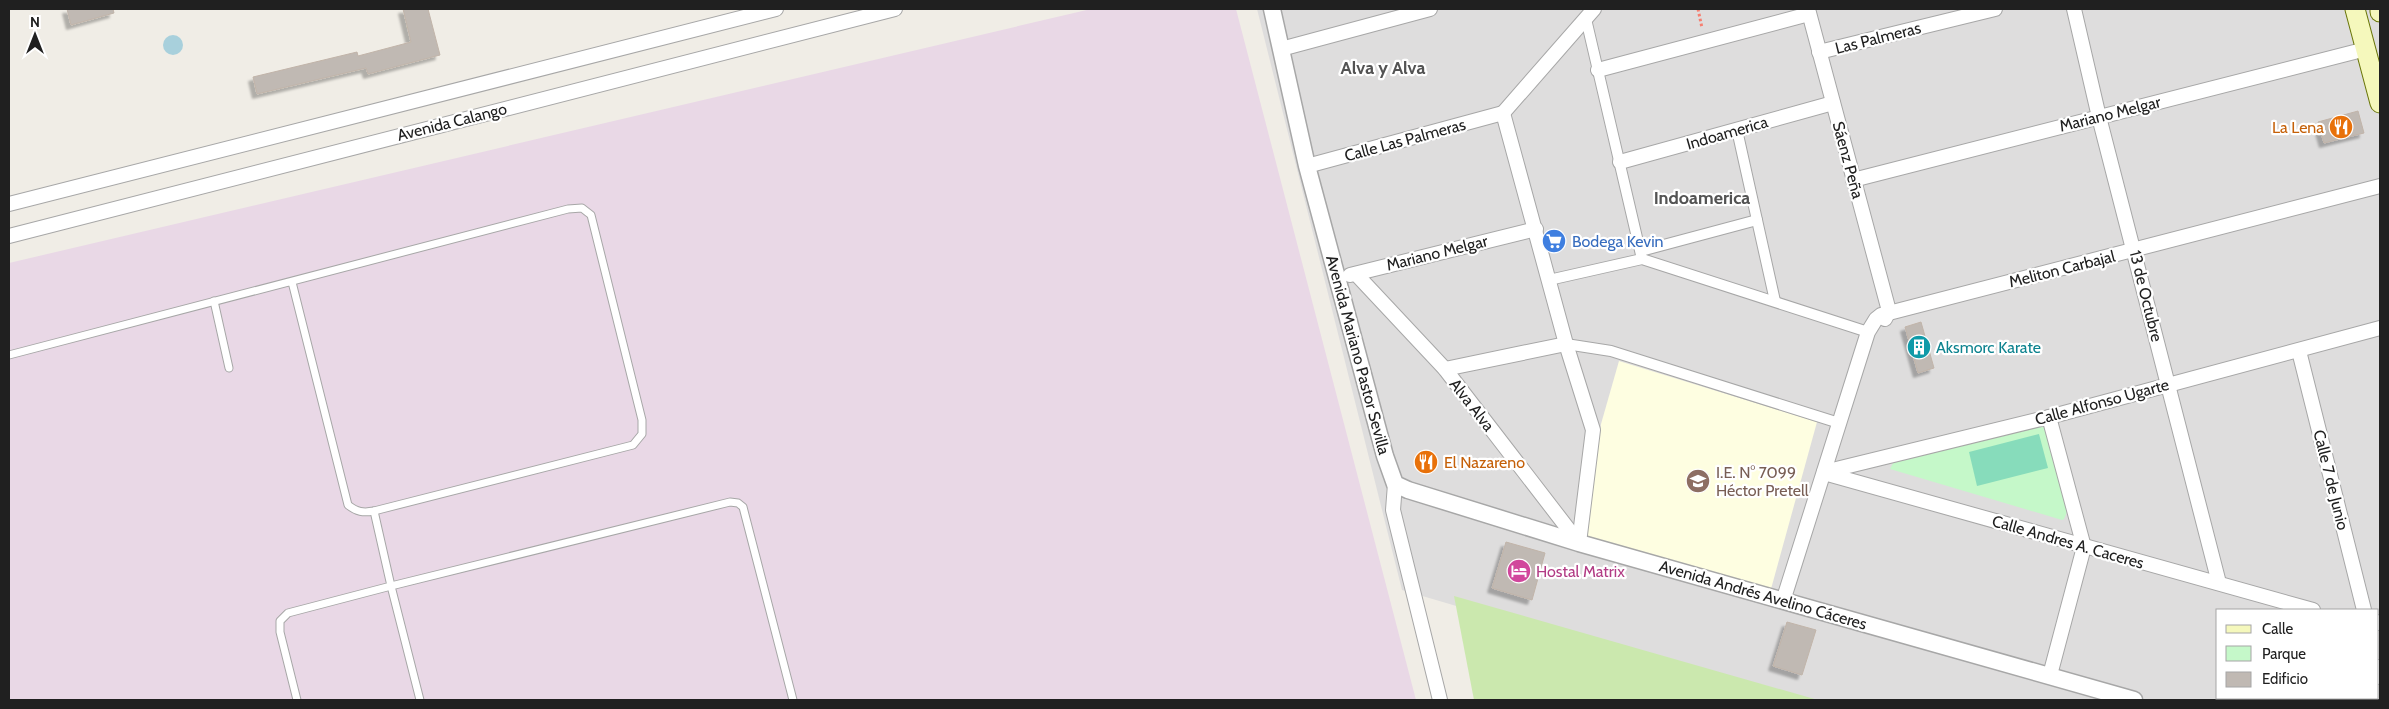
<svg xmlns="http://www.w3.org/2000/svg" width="2389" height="709" font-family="Cabin,sans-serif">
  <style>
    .residential { fill: #dedddd; fill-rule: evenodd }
    .industrial { fill: #e9d8e6 }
    .education { fill: #fefee1 }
    .grass { fill: #cbe8ae }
    .park { fill: #c5f8c9 }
    .pitch { fill: #87dcbb }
    .water { fill: #a8d0dc }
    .building { fill: #c0b9b3; stroke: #c1b4a9; filter: url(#shadow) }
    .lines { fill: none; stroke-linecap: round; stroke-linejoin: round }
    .service-casing { stroke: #a7a7a7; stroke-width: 9 }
    .pedestrian-casing { stroke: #a7a7a7; stroke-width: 12 }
    .minor-casing { stroke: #a7a7a7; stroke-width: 16 }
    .tertiary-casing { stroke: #a7a7a7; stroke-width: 19 }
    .secondary-casing { stroke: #697508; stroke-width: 21 }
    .path { stroke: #f67f71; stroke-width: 3; stroke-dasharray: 2.5 2.5; stroke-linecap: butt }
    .service { stroke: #fff; stroke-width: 7 }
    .pedestrian { stroke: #fff; stroke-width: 10 }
    .minor { stroke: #fff; stroke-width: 14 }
    .tertiary { stroke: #fff; stroke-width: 16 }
    .secondary { stroke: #f5f8bc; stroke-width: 19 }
    .labels { text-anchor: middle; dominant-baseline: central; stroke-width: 4.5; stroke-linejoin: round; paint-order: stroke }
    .street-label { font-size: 16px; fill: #202020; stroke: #fff }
    .food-label { font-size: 16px; fill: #c56008; stroke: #fff; text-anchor: end }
    .shop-label { font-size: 16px; fill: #366cbe; stroke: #fff; text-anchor: start }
    .culture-label { font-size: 16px; fill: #0d838f; stroke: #fff; text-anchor: start }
    .education-label { font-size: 16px; fill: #785e54; stroke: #fff; text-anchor: start }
    .hotel-label { font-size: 16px; fill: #b23c85; stroke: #fff; text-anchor: start }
    .neighbourhood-label { font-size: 18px; font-weight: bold; fill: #535353; stroke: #fff }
  </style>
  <defs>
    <filter id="shadow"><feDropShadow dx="-4.5" dy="4.5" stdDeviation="1" flood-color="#0004"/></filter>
  </defs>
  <rect width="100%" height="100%" fill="#f0ede6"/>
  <!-- residential -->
  <path class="residential" d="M1257,9H2380V700H1775L1402,590ZM2218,610H2378V698H2218Z"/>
  <!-- industrial -->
  <polygon class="industrial" points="1091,9 1236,9 1416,700 9,700 9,263"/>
  <!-- education -->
  <polygon class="education" points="1619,361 1817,422 1771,589 1587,537 1601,424"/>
  <!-- grass -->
  <polygon class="grass" points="1454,596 1818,700 1474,700"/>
  <!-- park -->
  <polygon class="park" points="2038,427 2043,427 2048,431 2067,512 2064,519 2062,520 1890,469 1893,463"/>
  <!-- pitch -->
  <polygon class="pitch" points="2039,434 2048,468 1977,486 1969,452"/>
  <!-- water -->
  <circle class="water" cx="173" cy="45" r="10"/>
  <!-- building -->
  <g class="building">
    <polygon points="67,9 113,9 114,13 71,25"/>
    <polygon points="403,9 428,9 440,55 368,74 366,68 257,94 253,77 357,52 358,56 411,42"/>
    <polygon points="2358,111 2364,133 2324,143 2318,122"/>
    <polygon points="1921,322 1934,368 1918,373 1905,327"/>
    <polygon points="1506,542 1545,553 1532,600 1492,588"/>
    <polygon points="1787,622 1816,630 1802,675 1773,666"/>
  </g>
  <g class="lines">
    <!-- service casing -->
    <g class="service-casing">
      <g id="service">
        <polyline points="214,301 229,368"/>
        <path d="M9,355L568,209L582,208L591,215L642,420V434L633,445L374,511C363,513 357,512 348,505L292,282"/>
        <polyline points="297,700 280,632 280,621 288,613 391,586 374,511"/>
        <polyline points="420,700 391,586 730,502 738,503 743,507 793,700"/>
      </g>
    </g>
    <!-- pedestrian casing -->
    <g class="pedestrian-casing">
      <g id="pedestrian">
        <polyline points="1586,19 1642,259"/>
        <polyline points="1737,130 1775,301"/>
        <polyline points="1641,251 1757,220"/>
        <polyline points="1549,280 1642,259 1868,332"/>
        <polyline points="1566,344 1611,351 1839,423"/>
      </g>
    </g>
    <!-- minor casing -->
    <g class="minor-casing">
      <g id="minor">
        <polyline points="1808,9 1889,311 1885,319"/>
        <polyline points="2074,9 2099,117 2219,583"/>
        <polyline points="1281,49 1430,9"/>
        <polyline points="1819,52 1995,9"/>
        <polyline points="1598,70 1809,14"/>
        <polyline points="1503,113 1566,344 1593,430 1579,543"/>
        <polyline points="1503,113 1594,9"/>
        <polyline points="1620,162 1833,103"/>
        <polyline points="1307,166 1503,113"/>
        <polyline points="1853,180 2366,49"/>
        <polyline points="9,204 776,9"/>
        <polyline points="9,236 895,9"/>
        <polyline points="1356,274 1445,369 1579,543"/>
        <polyline points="1350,275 1536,229"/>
        <polyline points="2299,351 2364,610"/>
        <polyline points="1445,369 1566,344"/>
        <polyline points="2049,417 2084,547 2050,675"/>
        <polyline points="1824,472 2049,417 2380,328"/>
        <polyline points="1824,473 2313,610"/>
        <polyline points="1395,484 1393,510 1440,700"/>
        <polyline points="1783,601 1868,332 1876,319 1881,315 2380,186"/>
        <polyline points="2378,623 2380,622"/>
        <polyline points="2378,667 2380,677"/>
      </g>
    </g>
    <!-- tertiary casing -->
    <g class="tertiary-casing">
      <polyline id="tertiary" points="1272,9 1307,166 1385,456 1395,484 1408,490 1579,543 2134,700"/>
    </g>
    <!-- secondary casing -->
    <g class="secondary-casing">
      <g id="secondary">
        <polyline points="2355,9 2380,103"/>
        <polyline points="2380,9 2380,12"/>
      </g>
    </g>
    <!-- path -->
    <polyline class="path" points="1698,9 1702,28"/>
    <!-- service -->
    <use href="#service" class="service"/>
    <!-- pedestrian -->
    <use href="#pedestrian" class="pedestrian"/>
    <!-- minor -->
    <use href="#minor" class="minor"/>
    <!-- tertiary -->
    <use href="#tertiary" class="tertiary"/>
    <!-- secondary -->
    <use href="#secondary" class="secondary"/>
  </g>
  <!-- icons -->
  <defs>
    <g id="restaurant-disc" transform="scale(1.25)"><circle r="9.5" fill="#e8710a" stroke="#fff"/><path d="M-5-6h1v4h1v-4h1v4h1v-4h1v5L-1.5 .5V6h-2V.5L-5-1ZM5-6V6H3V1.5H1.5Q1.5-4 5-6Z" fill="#fff"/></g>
    <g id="supermarket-disc" transform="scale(1.25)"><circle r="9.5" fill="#3f7fe0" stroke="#fff"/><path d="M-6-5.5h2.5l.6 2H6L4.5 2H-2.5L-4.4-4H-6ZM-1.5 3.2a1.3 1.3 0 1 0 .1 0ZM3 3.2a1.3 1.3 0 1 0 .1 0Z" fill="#fff"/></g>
    <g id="building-disc" transform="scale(1.25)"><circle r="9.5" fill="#0f9aa8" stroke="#fff"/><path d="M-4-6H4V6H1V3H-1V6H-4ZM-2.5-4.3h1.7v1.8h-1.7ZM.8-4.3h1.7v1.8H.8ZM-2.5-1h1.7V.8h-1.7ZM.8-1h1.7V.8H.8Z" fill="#fff"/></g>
    <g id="school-disc" transform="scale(1.25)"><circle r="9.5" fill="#8d6e63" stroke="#fff"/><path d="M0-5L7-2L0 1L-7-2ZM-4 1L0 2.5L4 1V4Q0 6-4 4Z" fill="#fff"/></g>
    <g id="hotel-disc" transform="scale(1.25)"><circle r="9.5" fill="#d1479c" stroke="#fff"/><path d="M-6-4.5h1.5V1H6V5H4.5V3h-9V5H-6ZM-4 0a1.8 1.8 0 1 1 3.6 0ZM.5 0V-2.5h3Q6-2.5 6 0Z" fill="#fff"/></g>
  </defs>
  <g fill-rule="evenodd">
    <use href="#restaurant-disc" x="2341" y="127"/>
    <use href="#supermarket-disc" x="1554" y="241"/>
    <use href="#building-disc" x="1919" y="347"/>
    <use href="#restaurant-disc" x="1426" y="462"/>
    <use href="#school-disc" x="1698" y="481"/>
    <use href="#hotel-disc" x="1519" y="571"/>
  </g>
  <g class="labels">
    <!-- street labels -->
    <g class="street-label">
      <text transform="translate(1878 38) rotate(-14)">Las Palmeras</text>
      <text transform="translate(2110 114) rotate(-14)">Mariano Melgar</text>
      <text transform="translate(452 122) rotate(-14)">Avenida Calango</text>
      <text transform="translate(1727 133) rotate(-16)">Indoamerica</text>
      <text transform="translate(1405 140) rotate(-15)">Calle Las Palmeras</text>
      <text transform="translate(1848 160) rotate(75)">Sáenz Peña</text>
      <text transform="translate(1437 253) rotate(-14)">Mariano Melgar</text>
      <text transform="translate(2062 269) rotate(-14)">Meliton Carbajal</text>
      <text transform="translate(2146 296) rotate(76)">13 de Octubre</text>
      <text transform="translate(1358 355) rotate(75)">Avenida Mariano Pastor Sevilla</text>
      <text transform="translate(2102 402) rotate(-15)">Calle Alfonso Ugarte</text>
      <text transform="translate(1472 405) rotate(52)">Alva Alva</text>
      <text transform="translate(2331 480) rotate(76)">Calle 7 de Junio</text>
      <text transform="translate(2068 542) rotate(16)">Calle Andres A. Caceres</text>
      <text transform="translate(1763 595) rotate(16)">Avenida Andrés Avelino Cáceres</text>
    </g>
    <!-- food labels -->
    <g class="food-label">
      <text x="2324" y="127">La Lena</text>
      <text x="1444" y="462" text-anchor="start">El Nazareno</text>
    </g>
    <!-- shop labels -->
    <g class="shop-label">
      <text x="1572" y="241">Bodega Kevin</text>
    </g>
    <!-- culture labels -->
    <g class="culture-label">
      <text x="1936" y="347">Aksmorc Karate</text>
    </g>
    <!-- education labels -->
    <g class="education-label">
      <text x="1716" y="472">I.E. N° 7099<tspan x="1716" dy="18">Héctor Pretell</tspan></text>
    </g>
    <!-- hotel labels -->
    <g class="hotel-label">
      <text x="1536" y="571">Hostal Matrix</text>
    </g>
    <!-- neighbourhood labels -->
    <g class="neighbourhood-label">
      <text x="1383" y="68">Alva y Alva</text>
      <text x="1702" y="198">Indoamerica</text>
    </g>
  </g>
  <!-- border -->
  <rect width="2389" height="709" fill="none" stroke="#202020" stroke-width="20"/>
  <!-- legend -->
  <rect x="2216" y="609" width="162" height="90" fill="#ffffff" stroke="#a6a6a6"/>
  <rect x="2226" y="625" width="25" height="8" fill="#f5f8bc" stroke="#a6a6a6"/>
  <text x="2262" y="634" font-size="15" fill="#202020">Calle</text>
  <rect x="2226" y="646" width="25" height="15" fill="#c5f8c9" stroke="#a6a6a6"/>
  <text x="2262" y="659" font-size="15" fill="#202020">Parque</text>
  <rect x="2226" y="672" width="25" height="15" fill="#c0b9b3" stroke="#a6a6a6"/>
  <text x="2262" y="684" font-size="15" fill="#202020">Edificio</text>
  <!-- north arrow -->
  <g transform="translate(35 35)" stroke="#ffffff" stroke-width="4" paint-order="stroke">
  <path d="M0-4L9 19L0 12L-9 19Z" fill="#202020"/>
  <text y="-8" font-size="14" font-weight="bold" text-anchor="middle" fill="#202020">N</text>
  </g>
</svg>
